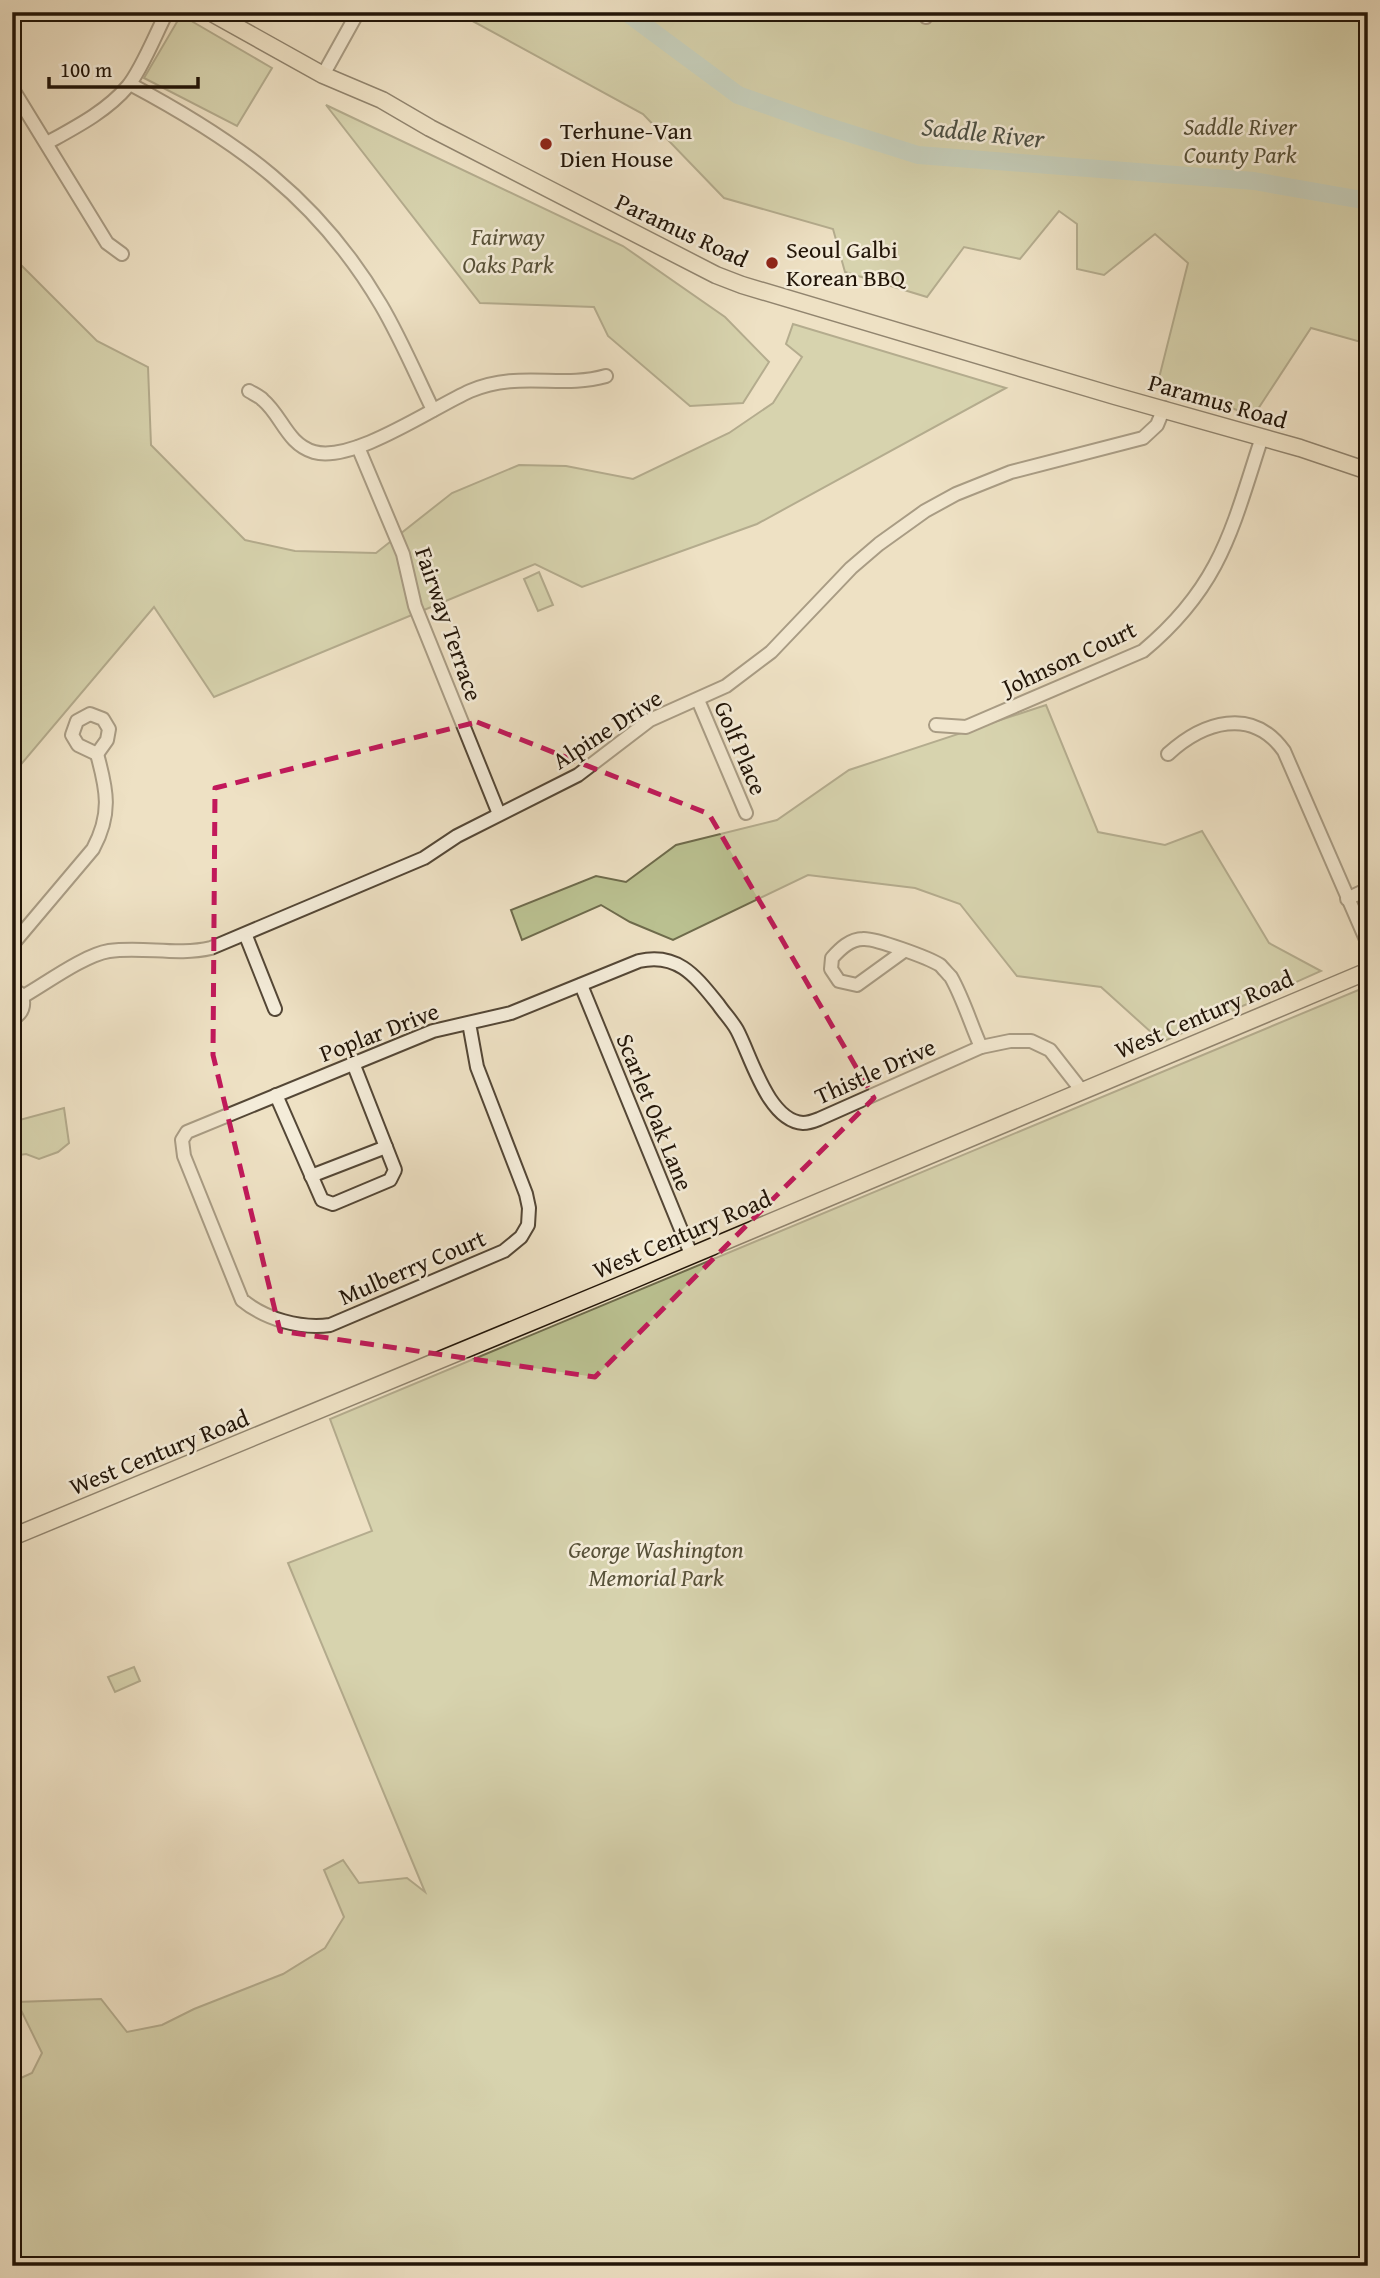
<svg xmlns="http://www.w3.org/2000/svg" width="1380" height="2278" font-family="'Gentium Book Plus',serif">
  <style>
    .green { fill: #bbc292; stroke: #6e6b4c; stroke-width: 2 }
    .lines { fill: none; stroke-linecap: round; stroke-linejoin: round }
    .river { stroke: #99bdb6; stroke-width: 18 }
    .minor-casing { stroke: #544736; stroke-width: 16 }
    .major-casing { stroke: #211407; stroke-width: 19 }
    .minor { stroke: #f4ecd9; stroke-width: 12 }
    .major { stroke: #eee1c4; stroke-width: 16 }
    .marked { fill: none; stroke: #c2185b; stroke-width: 5; stroke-dasharray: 14 9; stroke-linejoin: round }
    .poi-dot { fill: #8f2418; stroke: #f4ecd9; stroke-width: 2.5 }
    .labels { text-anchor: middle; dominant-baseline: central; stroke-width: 5; stroke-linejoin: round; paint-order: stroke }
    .park-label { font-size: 24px; font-style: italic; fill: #575138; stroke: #f4ecd9 }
    .poi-label { font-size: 24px; fill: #211407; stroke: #f4ecd9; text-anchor: start }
    .street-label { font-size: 24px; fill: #211407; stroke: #f4ecd9 }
    .water-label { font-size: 26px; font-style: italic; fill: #4b4f44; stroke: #f4ecd9 }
  </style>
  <rect width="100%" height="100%" fill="#eee1c4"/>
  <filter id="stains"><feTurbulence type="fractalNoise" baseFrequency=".00286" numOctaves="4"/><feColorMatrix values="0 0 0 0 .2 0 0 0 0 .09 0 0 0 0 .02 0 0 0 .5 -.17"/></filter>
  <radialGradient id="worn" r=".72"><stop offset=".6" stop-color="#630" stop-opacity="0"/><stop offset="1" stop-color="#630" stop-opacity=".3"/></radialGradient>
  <!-- green -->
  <g class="green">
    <polygon points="456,12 899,12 925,17 927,12 1368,12 1368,344 1311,328 1254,415 1157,386 1188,263 1155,234 1104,275 1077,269 1077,224 1059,211 1020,259 964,247 927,297 845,272 833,229 724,198 643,114"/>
    <polygon points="181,15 272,68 237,126 144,78"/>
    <polygon points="326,105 623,246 725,317 769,362 743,403 690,406 608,336 594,307 480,303"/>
    <polygon points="12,256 97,341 148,367 151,445 245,540 295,551 376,553 452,493 519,465 566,466 633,479 729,433 773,403 802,357 786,344 793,324 1006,388 757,524 582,587 535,564 214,697 154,607 12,775"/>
    <polygon points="539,572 553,605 538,611 524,579"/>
    <polygon points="1046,705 1098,832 1165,845 1202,831 1269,943 1321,971 1162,1042 1101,987 1017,976 960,904 915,888 808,875 673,940 630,922 601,905 522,940 511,910 596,876 626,882 676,845 777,820 849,770"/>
    <polygon points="1368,986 1368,2266 12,2266 12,2082 32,2073 42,2053 17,2002 101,1999 127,2032 162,2025 194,2009 283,1974 325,1948 344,1917 324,1870 343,1860 359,1883 407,1878 425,1892 288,1563 372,1531 330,1419"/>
    <polygon points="64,1108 69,1143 58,1152 39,1159 26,1154 12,1156 12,1122"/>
    <polygon points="134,1667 140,1681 115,1692 108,1677"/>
  </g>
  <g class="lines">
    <!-- river -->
    <polyline class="river" points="626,12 738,95 820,124 918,155 1254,181 1368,201"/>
    <!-- minor casing -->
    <g class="minor-casing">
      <g id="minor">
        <polyline points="926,17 927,12"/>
        <polyline points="323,75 358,12"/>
        <path d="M130,84C237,141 318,198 381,305C401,339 416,375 433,410"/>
        <polyline points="12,88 107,243 122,254"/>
        <path d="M47,143C76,127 107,111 128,86C142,69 156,33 167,12"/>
        <path d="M249,391C254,394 259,396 263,400C282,416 287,444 314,452C353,463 432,408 470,391C519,370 561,389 606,376"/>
        <polyline points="358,447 403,554 415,606 499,814"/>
        <polyline points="698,700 746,813"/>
        <polygon points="90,714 103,719 109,729 107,740 97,754 78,745 72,735 77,721"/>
        <path d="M936,725L966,727L1143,651C1221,586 1232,529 1262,437"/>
        <path d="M1168,754C1203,722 1252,706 1284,751L1368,944"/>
        <polyline points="1347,899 1368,889"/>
        <polyline points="246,936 275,1009"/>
        <path d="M12,945L93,849C112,814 107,790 97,754"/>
        <path d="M904,951L857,985L839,981L831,969L832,958C840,949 850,939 863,939C875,938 929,958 940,965C943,968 948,974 951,977C963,998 971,1025 981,1047"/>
        <polyline points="581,985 691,1254"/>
        <path d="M12,988L22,995C25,1006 22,1014 12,1019"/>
        <path d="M22,997C45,984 84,955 109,951C143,946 177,956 211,948L424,858L457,836L578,775L650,720L726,686L771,652L851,568L879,544L925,511L956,494L1011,472L1143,438L1157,425L1164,408"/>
        <path d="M469,1023L477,1067L526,1194L529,1208L528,1225L521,1237L504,1251L330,1325C300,1329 265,1319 242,1300L184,1156L182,1140L187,1132L433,1031L511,1013L639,961C678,952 696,977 718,1004C724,1013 732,1021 737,1030C751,1056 768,1121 803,1123C808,1123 814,1121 819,1119L981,1047L1010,1041H1031L1050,1050L1082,1091"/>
        <polyline points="276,1095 322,1200 333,1204 390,1180 395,1170 353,1063"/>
        <polyline points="311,1176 386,1147"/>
      </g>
    </g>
    <!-- major casing -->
    <g class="major-casing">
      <g id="major">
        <polyline points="210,12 323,75 382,100 430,128 716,275 742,285 1115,396 1300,448 1368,471"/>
        <polyline points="12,1537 628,1282 1368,971"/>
      </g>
    </g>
    <!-- minor -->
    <use href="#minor" class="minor"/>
    <!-- major -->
    <use href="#major" class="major"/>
  </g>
  <!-- marked area -->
  <path d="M0 0H1380V2278H0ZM477,722L709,814L874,1098L595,1377L280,1331L213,1055L215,788Z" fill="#eee1c4" fill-opacity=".55" fill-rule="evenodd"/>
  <path class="marked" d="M477,722L709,814L874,1098L595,1377L280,1331L213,1055L215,788Z"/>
  <!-- markers -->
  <g class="poi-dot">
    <circle cx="546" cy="144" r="7"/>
    <circle cx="772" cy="263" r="7"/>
  </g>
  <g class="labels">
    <!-- park labels -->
    <g class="park-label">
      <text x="1240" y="126">Saddle River<tspan x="1240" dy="28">County Park</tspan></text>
      <text x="508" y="236">Fairway<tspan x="508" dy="28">Oaks Park</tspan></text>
      <text x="656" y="1549">George Washington<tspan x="656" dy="28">Memorial Park</tspan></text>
    </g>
    <!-- poi labels -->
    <g class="poi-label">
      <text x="560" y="130">Terhune-Van<tspan x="560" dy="28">Dien House</tspan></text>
      <text x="786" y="249">Seoul Galbi<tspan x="786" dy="28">Korean BBQ</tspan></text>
    </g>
    <!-- street labels -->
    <g class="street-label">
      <text transform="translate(682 230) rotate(25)">Paramus Road</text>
      <text transform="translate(1218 401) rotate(16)">Paramus Road</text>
      <text transform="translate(449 624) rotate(71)">Fairway Terrace</text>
      <text transform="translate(1069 658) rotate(-25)">Johnson Court</text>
      <text transform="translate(607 729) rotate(-33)">Alpine Drive</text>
      <text transform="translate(741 748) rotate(67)">Golf Place</text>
      <text transform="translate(1204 1014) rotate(-23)">West Century Road</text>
      <text transform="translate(379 1032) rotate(-21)">Poplar Drive</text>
      <text transform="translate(875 1071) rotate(-24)">Thistle Drive</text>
      <text transform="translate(655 1112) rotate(68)">Scarlet Oak Lane</text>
      <text transform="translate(682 1234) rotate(-23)">West Century Road</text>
      <text transform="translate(412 1267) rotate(-23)">Mulberry Court</text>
      <text transform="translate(159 1452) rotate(-22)">West Century Road</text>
    </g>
    <!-- water labels -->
    <g class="water-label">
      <text transform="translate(983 132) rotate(6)">Saddle River</text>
    </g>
  </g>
  <!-- margin -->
  <rect width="1380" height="2278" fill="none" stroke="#eee1c4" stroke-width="42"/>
  <rect x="14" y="14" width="1352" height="2250" fill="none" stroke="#211407" stroke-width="3.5"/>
  <rect x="21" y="21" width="1338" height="2236" fill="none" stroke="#211407" stroke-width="2"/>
  <!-- scale -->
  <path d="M49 77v10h149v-10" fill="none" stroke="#211407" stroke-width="3.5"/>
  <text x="60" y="77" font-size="21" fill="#211407" stroke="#f4ecd9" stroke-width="5" paint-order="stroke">100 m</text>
  <rect width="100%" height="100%" filter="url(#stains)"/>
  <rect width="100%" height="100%" fill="url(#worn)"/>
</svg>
